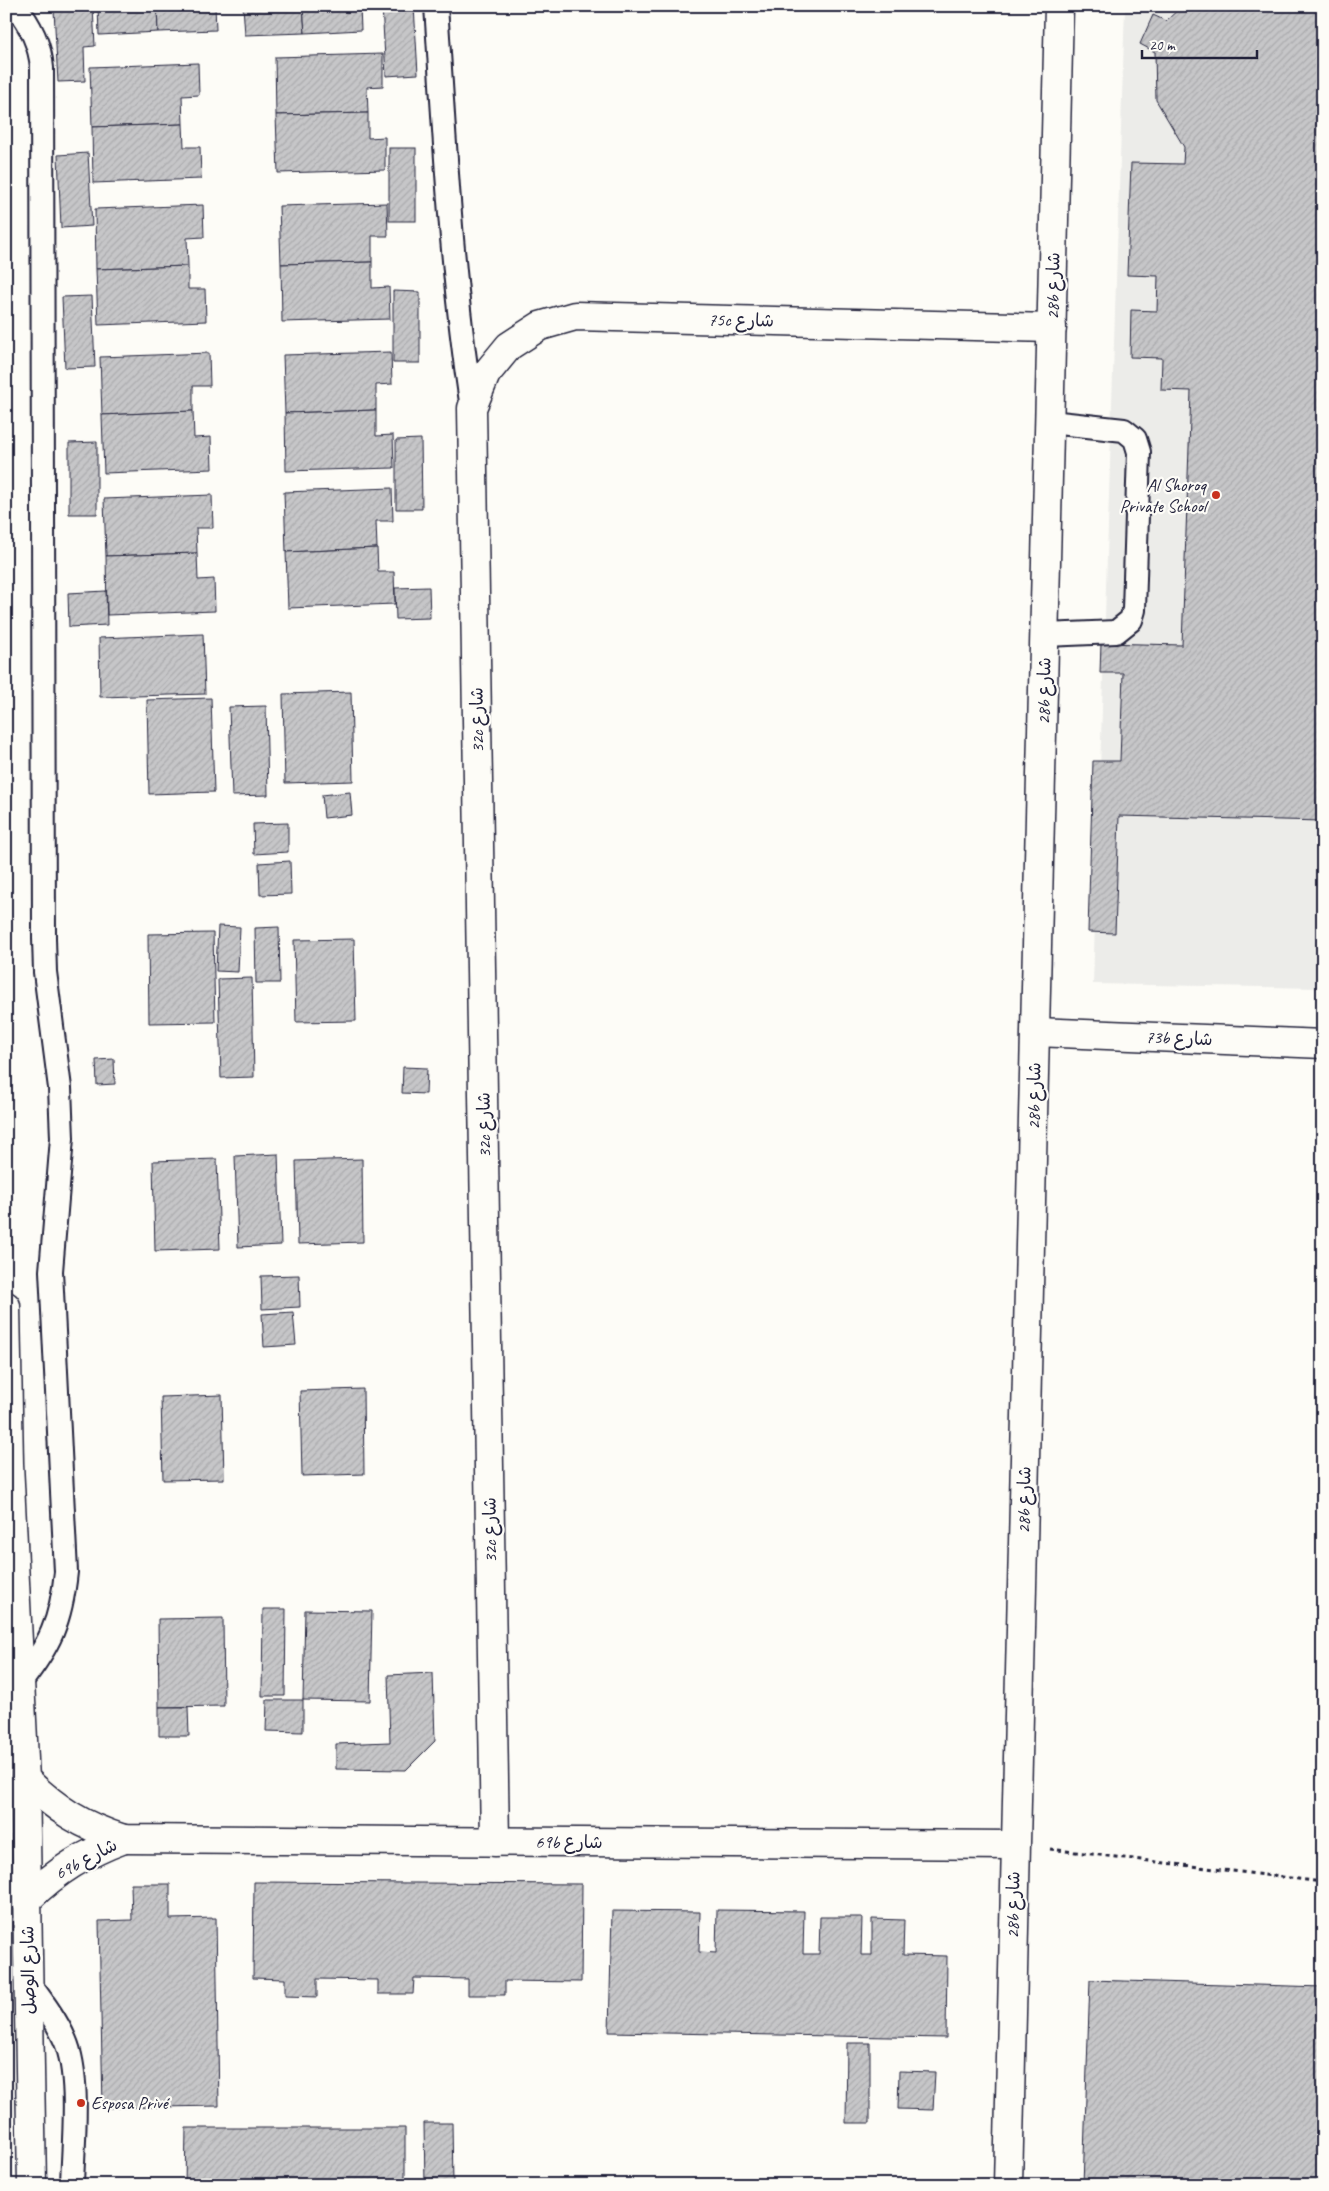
<svg xmlns="http://www.w3.org/2000/svg" width="1329" height="2191" font-family="Caveat,'Playpen Sans Arabic',sans-serif">
  <style>
    .built { fill: #ecece9 }
    .building { fill: url(#building-hatch); stroke: #22223b }
    .lines { fill: none; stroke-linecap: round; stroke-linejoin: round }
    .lane-casing { stroke: #22223b; stroke-width: 26 }
    .street-casing { stroke: #22223b; stroke-width: 31 }
    .primary-casing { stroke: #22223b; stroke-width: 31 }
    .path { stroke: #22223b; stroke-width: 3; stroke-dasharray: 4 4; stroke-linecap: butt }
    .lane { stroke: #fdfcf7; stroke-width: 22 }
    .street { stroke: #fdfcf7; stroke-width: 28 }
    .primary { stroke: #fdfcf7; stroke-width: 28 }
    .poi-dot { fill: #c8321e; stroke: #fdfcf7; stroke-width: 2 }
    .labels { text-anchor: middle; dominant-baseline: central; stroke-width: 4.5; stroke-linejoin: round; paint-order: stroke }
    .street-label { font-size: 18px; fill: #22223b; stroke: #fdfcf7 }
    .poi-label { font-size: 18px; fill: #22223b; stroke: #fdfcf7; text-anchor: end }
  </style>
  <defs>
    <pattern id="building-hatch" width="6" height="6" patternUnits="userSpaceOnUse" patternTransform="scale(1.25)"><rect width="6" height="6" fill="#c6c6c8"/><path d="M-1 1l2-2M0 6l6-6M5 7l2-2" fill="none" stroke="#aaaaad"/></pattern>
  </defs>
  <rect width="100%" height="100%" fill="#fdfcf7"/>
  <filter id="ink" filterUnits="userSpaceOnUse"><feTurbulence type="fractalNoise" baseFrequency=".02" numOctaves="2"/><feDisplacementMap in="SourceGraphic" scale="10" xChannelSelector="R" yChannelSelector="G"/><feConvolveMatrix kernelMatrix="1 2 1 2 8 2 1 2 1" color-interpolation-filters="sRGB"/></filter>
  <g filter="url(#ink)">
    <!-- built -->
    <polygon class="built" points="1125,6 1323,6 1323,988 1093,984"/>
    <!-- building -->
    <g class="building">
      <polygon points="98,6 157,6 158,32 99,35"/>
      <polygon points="157,6 215,6 216,30 158,32"/>
      <polygon points="243,6 303,6 305,33 245,35"/>
      <polygon points="303,6 360,6 361,30 305,33"/>
      <polygon points="382,6 414,6 418,74 386,76"/>
      <polygon points="1182,6 1323,6 1323,821 1119,816 1115,933 1088,932 1093,761 1120,761 1123,673 1100,673 1101,643 1182,645 1191,391 1161,390 1162,358 1130,357 1131,310 1157,311 1158,276 1127,275 1131,163 1183,164 1184,147 1156,100 1155,52 1140,44 1153,15 1166,21"/>
      <polygon points="93,7 95,46 84,47 85,81 58,82 54,10"/>
      <polygon points="383,54 383,86 367,87 368,113 276,115 275,57"/>
      <polygon points="198,63 199,95 182,96 183,124 92,127 90,67"/>
      <polygon points="368,113 368,138 385,137 385,170 278,173 276,115"/>
      <polygon points="183,124 184,147 200,147 201,179 93,183 92,127"/>
      <rect x="389" y="148" width="27" height="73"/>
      <polygon points="88,153 92,226 61,228 58,155"/>
      <polygon points="387,203 388,236 372,236 372,262 281,264 279,206"/>
      <polygon points="203,205 204,237 187,238 188,266 96,269 95,209"/>
      <polygon points="372,262 372,288 389,287 390,319 282,322 281,264"/>
      <polygon points="188,266 188,289 205,289 206,321 98,325 96,269"/>
      <polygon points="393,291 420,292 420,363 393,363"/>
      <polygon points="92,296 95,367 65,368 62,297"/>
      <polygon points="391,352 392,384 376,385 376,410 285,413 283,355"/>
      <polygon points="209,353 210,386 193,386 193,411 102,415 100,357"/>
      <polygon points="376,410 376,436 393,435 394,468 286,471 285,413"/>
      <polygon points="193,411 194,438 211,437 212,469 104,473 102,415"/>
      <polygon points="421,439 422,509 396,509 396,440"/>
      <polygon points="97,442 97,514 69,514 69,443"/>
      <polygon points="392,488 393,521 376,521 377,548 286,552 284,492"/>
      <polygon points="212,495 213,528 196,528 197,553 106,556 104,499"/>
      <polygon points="377,548 378,572 394,572 395,604 288,608 286,552"/>
      <polygon points="197,553 198,580 214,579 215,611 107,615 106,556"/>
      <polygon points="429,587 430,618 396,619 395,588"/>
      <polygon points="106,591 107,625 69,627 68,593"/>
      <polygon points="203,634 205,694 100,697 99,638"/>
      <polygon points="351,692 353,781 285,783 283,694"/>
      <polygon points="211,698 214,792 149,794 147,700"/>
      <polygon points="266,706 268,795 232,796 229,707"/>
      <polygon points="350,792 352,815 324,818 322,795"/>
      <polygon points="288,823 288,852 254,854 253,824"/>
      <polygon points="290,861 291,894 260,895 259,863"/>
      <polygon points="218,926 240,927 238,972 216,971"/>
      <polygon points="279,927 280,983 256,983 255,928"/>
      <polygon points="213,933 215,1022 149,1023 148,934"/>
      <polygon points="354,939 356,1021 296,1022 294,940"/>
      <polygon points="252,978 254,1077 221,1078 218,979"/>
      <polygon points="114,1059 115,1084 97,1085 96,1060"/>
      <polygon points="403,1067 427,1068 426,1094 402,1093"/>
      <polygon points="278,1154 281,1245 238,1247 235,1156"/>
      <polygon points="217,1159 220,1249 155,1251 153,1161"/>
      <polygon points="362,1159 363,1242 298,1244 296,1161"/>
      <polygon points="299,1275 300,1307 262,1309 261,1276"/>
      <polygon points="293,1312 296,1345 264,1347 262,1314"/>
      <polygon points="363,1389 364,1474 302,1476 300,1391"/>
      <polygon points="222,1395 224,1479 163,1480 161,1397"/>
      <polygon points="263,1609 286,1609 285,1696 262,1696"/>
      <polygon points="305,1610 372,1611 370,1701 303,1700"/>
      <polygon points="223,1618 224,1706 159,1707 158,1619"/>
      <polygon points="433,1673 435,1741 406,1770 336,1769 336,1744 390,1742 388,1675"/>
      <polygon points="267,1700 303,1700 303,1732 266,1731"/>
      <polygon points="159,1707 188,1707 189,1736 159,1736"/>
      <polygon points="254,1882 582,1884 581,1982 505,1981 505,1995 468,1995 468,1979 414,1978 413,1994 378,1994 378,1980 317,1979 317,1997 285,1996 285,1979 253,1978"/>
      <polygon points="131,1884 170,1884 170,1919 216,1918 219,2106 103,2108 99,1921 132,1920"/>
      <polygon points="717,1910 804,1911 803,1954 819,1954 820,1917 862,1917 861,1955 872,1955 872,1919 904,1920 903,1955 947,1956 946,2038 609,2032 612,1911 700,1912 699,1952 716,1953"/>
      <polygon points="1090,1980 1323,1987 1323,2185 1083,2185"/>
      <polygon points="847,2043 870,2043 870,2123 846,2123"/>
      <polygon points="899,2071 935,2072 933,2110 898,2109"/>
      <polygon points="424,2123 452,2123 453,2185 425,2185"/>
      <polygon points="186,2128 405,2128 405,2185 185,2185"/>
    </g>
    <g class="lines">
      <!-- lane casing -->
      <g class="lane-casing">
        <g id="lane">
          <path d="M15,6C31,25 40,44 42,68L44,938L45,972L60,1088L62,1138L51,1271L66,1572C61,1621 50,1645 20,1683"/>
          <path d="M436,6C445,141 451,275 472,408"/>
          <polyline points="1045,635 1116,632 1131,620 1134,610 1139,452 1135,439 1124,430 1050,422"/>
          <path d="M28,1982C42,2001 56,2019 65,2040C81,2076 73,2144 72,2185"/>
        </g>
      </g>
      <!-- street casing -->
      <g class="street-casing">
        <g id="street">
          <polyline points="1036,1032 1323,1044"/>
          <path d="M25,1779C56,1809 82,1826 124,1839L1015,1845"/>
          <polyline points="495,1842 472,408 486,374 509,346 540,326 575,316 1052,328"/>
          <path d="M27,1900C56,1871 86,1853 124,1839"/>
          <polyline points="1008,2185 1059,6"/>
        </g>
      </g>
      <!-- primary casing -->
      <g class="primary-casing">
        <polyline id="primary" points="6,1306 9,1464 25,1779 32,2185"/>
      </g>
      <!-- path -->
      <polyline class="path" points="1050,1849 1323,1882"/>
      <!-- lane -->
      <use href="#lane" class="lane"/>
      <!-- street -->
      <use href="#street" class="street"/>
      <!-- primary -->
      <use href="#primary" class="primary"/>
    </g>
  </g>
  <!-- markers -->
  <g class="poi-dot">
    <circle cx="1216" cy="495" r="5"/>
    <circle cx="81" cy="2103" r="5"/>
  </g>
  <g class="labels">
    <!-- street labels -->
    <g class="street-label">
      <text transform="translate(1053 286) rotate(-89)">28b شارع</text>
      <text transform="translate(741 320) rotate(1)">75c شارع</text>
      <text transform="translate(1044 691) rotate(-89)">28b شارع</text>
      <text transform="translate(477 720) rotate(-91)">32c شارع</text>
      <text transform="translate(1179 1038) rotate(2)">73b شارع</text>
      <text transform="translate(1034 1096) rotate(-89)">28b شارع</text>
      <text transform="translate(484 1125) rotate(-91)">32c شارع</text>
      <text transform="translate(1024 1500) rotate(-89)">28b شارع</text>
      <text transform="translate(490 1530) rotate(-91)">32c شارع</text>
      <text x="569" y="1842">69b شارع</text>
      <text transform="translate(86 1859) rotate(-28)">69b شارع</text>
      <text transform="translate(1013 1905) rotate(-89)">28b شارع</text>
      <text transform="translate(28 1970) rotate(-91)">شارع الوصل</text>
    </g>
    <!-- poi labels -->
    <g class="poi-label">
      <text x="1206" y="485">Al Shoroq<tspan x="1206" dy="21">Private School</tspan></text>
      <text x="91" y="2103" text-anchor="start">Esposa Privé</text>
    </g>
  </g>
  <!-- margin -->
  <rect width="1329" height="2191" fill="none" stroke="#fdfcf7" stroke-width="25"/>
  <rect x="12" y="12" width="1304" height="2166" fill="none" stroke="#22223b" stroke-width="2" filter="url(#ink)"/>
  <!-- scale -->
  <path d="M1142 50v8h115v-8" fill="none" stroke="#22223b" stroke-width="2.5"/>
  <text x="1149" y="50" font-size="15" fill="#22223b" stroke="#fdfcf7" stroke-width="4" paint-order="stroke">20 m</text>
</svg>
